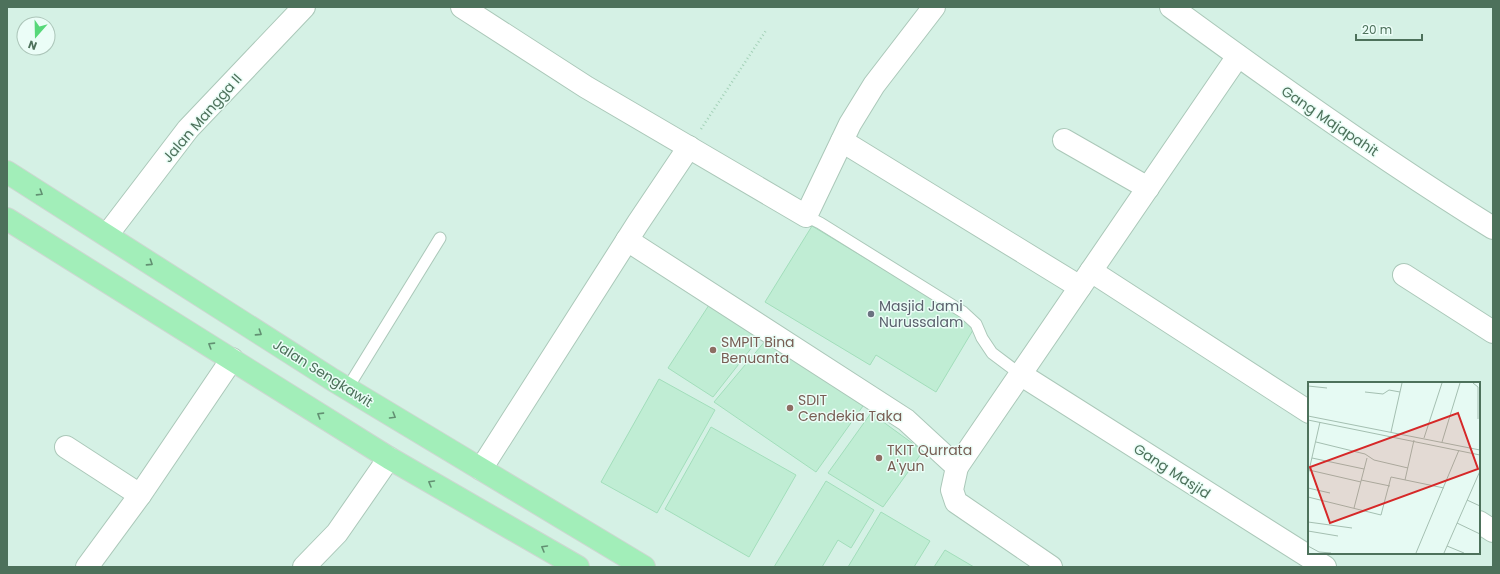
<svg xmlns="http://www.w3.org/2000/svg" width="1500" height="574" font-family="Poppins,sans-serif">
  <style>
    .residential { fill: #d5f1e5; fill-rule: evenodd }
    .building { fill: #c0edd4; stroke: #a2debb }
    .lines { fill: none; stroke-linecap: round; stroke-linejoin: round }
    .lane-casing { stroke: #abc8b9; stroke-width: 13 }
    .street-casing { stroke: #abc8b9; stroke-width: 24 }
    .highway-casing { stroke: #cdd7d1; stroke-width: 24 }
    .path { stroke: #a3d1b7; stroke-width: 2.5; stroke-dasharray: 1 3; stroke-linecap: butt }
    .lane { stroke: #fff; stroke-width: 11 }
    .street { stroke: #fff; stroke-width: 22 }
    .highway { stroke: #a2eeb9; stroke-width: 22 }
    .oneway { stroke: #629072 }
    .worship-dot { fill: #6b7280; stroke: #ebfdf7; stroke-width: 1.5 }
    .education-dot { fill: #8d6e63; stroke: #ebfdf7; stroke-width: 1.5 }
    .labels { text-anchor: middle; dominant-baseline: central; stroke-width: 3; stroke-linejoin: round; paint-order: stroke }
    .street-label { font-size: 14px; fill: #4d715b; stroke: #ebfdf7 }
    .worship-label { font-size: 14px; fill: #5b616d; stroke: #ebfdf7; text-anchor: start }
    .education-label { font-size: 14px; fill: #785e54; stroke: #ebfdf7; text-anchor: start }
    .inset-road { fill: none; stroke: #a4bfb1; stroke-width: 1 }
    .view { fill: #d62828; fill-opacity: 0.15; stroke: #d62828; stroke-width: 2 }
    .inset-edge { fill: none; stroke: #4d715b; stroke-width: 2 }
  </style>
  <rect width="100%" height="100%" fill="#e6faf3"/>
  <!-- residential -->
  <path class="residential" d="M7,7H1493V567H7ZM24,24H48V48H24ZM1309,383H1479V553H1309Z"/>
  <!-- building -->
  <g class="building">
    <polygon points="812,226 976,325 936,392 876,355 870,365 765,302"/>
    <polygon points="711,302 760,337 713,397 668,368"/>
    <polygon points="766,340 863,406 816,472 714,402"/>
    <polygon points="659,379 715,410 657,513 601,482"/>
    <polygon points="871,413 923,451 883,507 828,473"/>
    <polygon points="711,427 796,475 749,557 665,509"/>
    <polygon points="826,481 874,510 851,548 838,540 822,567 774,567"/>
    <polygon points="881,512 930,541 914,567 848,567"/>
    <polygon points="945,550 974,567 934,567"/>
  </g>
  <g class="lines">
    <!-- lane casing -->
    <g class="lane-casing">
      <g id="lane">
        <polyline points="806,216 820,223 963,312 976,324 982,338 992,353 1020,374"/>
        <polyline points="347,389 440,238"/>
      </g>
    </g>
    <!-- street casing -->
    <g class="street-casing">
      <g id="street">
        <polyline points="462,7 586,87 806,216 850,124 874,85 934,7"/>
        <path d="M1171,7C1276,84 1382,159 1493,228"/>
        <polyline points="1064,140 1148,188"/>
        <polyline points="842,141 1080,287"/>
        <polyline points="107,235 188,129 304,7"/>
        <polyline points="627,240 906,420 957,467 952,490 956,502 1051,567"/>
        <polyline points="1091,271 1309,412"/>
        <polyline points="1404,275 1493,332"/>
        <polyline points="1020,374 1325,567"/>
        <polyline points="66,447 140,495"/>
        <polyline points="957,467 1238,56"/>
        <polyline points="481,469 638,223 689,147"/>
        <polyline points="1479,522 1493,531"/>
        <polyline points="87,567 140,495 232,359"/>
        <polyline points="304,567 337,533 389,458"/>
      </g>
    </g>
    <!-- highway casing -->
    <g class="highway-casing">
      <g id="highway">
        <polyline points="7,172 333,380 644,567"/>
        <polyline points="7,219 389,458 578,567"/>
      </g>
    </g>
    <!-- path -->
    <polyline class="path" points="701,129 767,29"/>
    <!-- lane -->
    <use href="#lane" class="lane"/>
    <!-- street -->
    <use href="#street" class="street"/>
    <!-- highway -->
    <use href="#highway" class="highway"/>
  </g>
  <!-- one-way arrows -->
  <defs><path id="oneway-chevron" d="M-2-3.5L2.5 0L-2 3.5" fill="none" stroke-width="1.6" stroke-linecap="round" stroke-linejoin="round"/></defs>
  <g class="oneway">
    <use href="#oneway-chevron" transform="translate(40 193) rotate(32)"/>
    <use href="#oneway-chevron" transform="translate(150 263) rotate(33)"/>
    <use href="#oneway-chevron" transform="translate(259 333) rotate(33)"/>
    <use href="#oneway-chevron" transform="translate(211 345) rotate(-148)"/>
    <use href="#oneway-chevron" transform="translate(320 415) rotate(-148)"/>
    <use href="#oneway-chevron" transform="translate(393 416) rotate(31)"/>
    <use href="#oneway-chevron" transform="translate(431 483) rotate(-150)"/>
    <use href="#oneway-chevron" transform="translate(544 548) rotate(-150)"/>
  </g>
  <!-- markers -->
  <circle class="worship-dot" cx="871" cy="314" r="4"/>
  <g class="education-dot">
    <circle cx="713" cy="350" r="4"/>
    <circle cx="790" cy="408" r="4"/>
    <circle cx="879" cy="458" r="4"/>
  </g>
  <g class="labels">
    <!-- street labels -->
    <g class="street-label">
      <text transform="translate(202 118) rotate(-49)">Jalan Mangga II</text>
      <text transform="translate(1330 121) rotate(34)">Gang Majapahit</text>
      <text transform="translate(323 373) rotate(32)">Jalan Sengkawit</text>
      <text transform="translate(1172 471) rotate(33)">Gang Masjid</text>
    </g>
    <!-- worship labels -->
    <g class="worship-label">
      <text x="879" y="306">Masjid Jami<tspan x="879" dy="16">Nurussalam</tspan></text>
    </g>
    <!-- education labels -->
    <g class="education-label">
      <text x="721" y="342">SMPIT Bina<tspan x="721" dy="16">Benuanta</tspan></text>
      <text x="798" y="400">SDIT<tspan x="798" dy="16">Cendekia Taka</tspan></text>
      <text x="887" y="450">TKIT Qurrata<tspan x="887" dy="16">A'yun</tspan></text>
    </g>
  </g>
  <!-- overview -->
  <g transform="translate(1308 382)">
    <rect width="172" height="172" fill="#e6faf3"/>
    <path class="inset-road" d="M165,1L170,5V37M0,4L19,6M57,10L75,12L81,8L92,10M0,34L172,68M0,38L172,73M83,50L94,1M116,56L134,1M8,60L57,72L66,78L100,86M134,60L152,1M4,76L56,87M1,88L53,100M0,93L12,40M53,98L82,104M97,98L106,58M0,106L22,111M0,115L73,133L83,95L136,106M159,118L172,124M46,126L59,76M0,140L44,146M149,141L172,152M0,149L30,154M0,164L11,170L23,171M139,164L156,171M108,171L151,68M136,171L172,89"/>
    <path class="view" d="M150,31L170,87L22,141L2,85Z"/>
    <rect width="172" height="172" class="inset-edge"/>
  </g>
  <!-- border -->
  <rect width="1500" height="574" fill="none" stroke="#4d715b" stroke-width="16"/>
  <!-- north arrow -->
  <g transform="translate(36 36) rotate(200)"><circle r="19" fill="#ebfdf7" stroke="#acc5b9"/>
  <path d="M0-3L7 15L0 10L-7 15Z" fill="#56d879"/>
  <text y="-6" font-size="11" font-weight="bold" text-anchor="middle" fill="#4d715b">N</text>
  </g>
  <!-- scale -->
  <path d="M1356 34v6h66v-6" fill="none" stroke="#4d715b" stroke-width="2"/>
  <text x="1362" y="34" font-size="12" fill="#4d715b" stroke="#ebfdf7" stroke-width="3" paint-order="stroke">20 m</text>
</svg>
